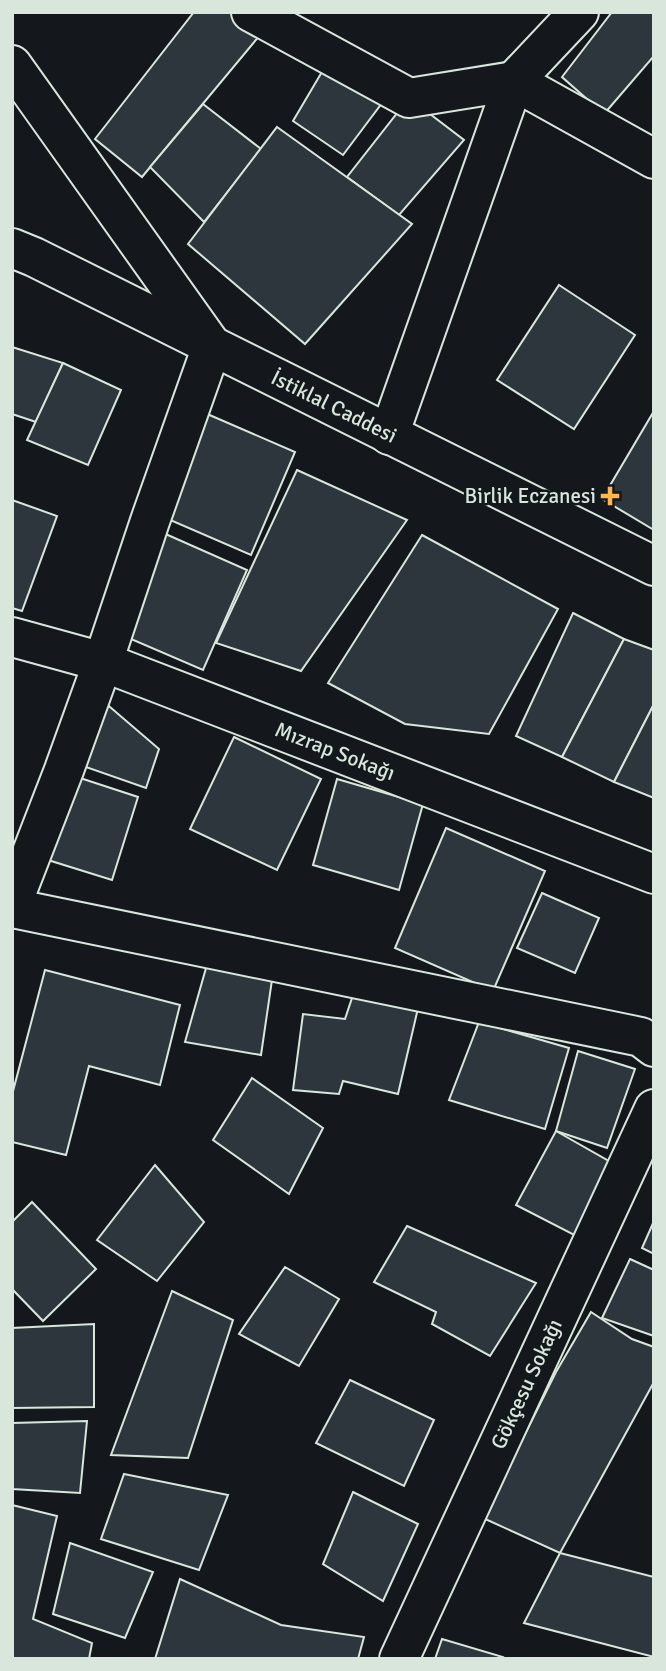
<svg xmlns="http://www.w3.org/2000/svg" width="666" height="1671" font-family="Signika,sans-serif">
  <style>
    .building { fill: #2c363c; stroke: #d8e6dc; stroke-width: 2 }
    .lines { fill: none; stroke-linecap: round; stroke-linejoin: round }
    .minor-casing { stroke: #d8e6dc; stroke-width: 42 }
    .tertiary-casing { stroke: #d8e6dc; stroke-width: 42 }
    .minor { stroke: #14181c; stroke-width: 38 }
    .tertiary { stroke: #14181c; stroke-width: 38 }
    .poi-dot { fill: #ffb74d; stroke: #14181c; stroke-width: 2.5 }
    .labels { text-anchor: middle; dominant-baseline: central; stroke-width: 5; stroke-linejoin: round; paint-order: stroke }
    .street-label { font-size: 21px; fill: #d8e6dc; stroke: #14181c }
    .poi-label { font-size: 21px; fill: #d8e6dc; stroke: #14181c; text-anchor: end }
  </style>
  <rect width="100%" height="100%" fill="#14181c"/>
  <!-- building -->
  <g class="building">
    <polygon points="194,12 251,12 270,23 142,177 95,139"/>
    <polygon points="612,12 654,12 654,56 604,114 562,77"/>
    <polygon points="326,65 385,99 343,155 293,121"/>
    <polygon points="409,98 464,140 399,215 347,177"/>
    <polygon points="203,104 261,149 204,222 150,167"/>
    <polygon points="277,127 412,224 305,344 188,244"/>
    <polygon points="559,285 635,335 574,429 497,380"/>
    <polygon points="12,347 63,363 36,422 12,414"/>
    <polygon points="63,363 121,390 88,465 27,440"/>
    <polygon points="198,410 295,452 251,555 154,513"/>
    <polygon points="654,411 654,530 602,499"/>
    <polygon points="297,470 407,520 301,671 216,643"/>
    <polygon points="12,500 57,516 22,611 12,608"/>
    <polygon points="161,532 247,570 203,670 117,633"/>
    <polygon points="422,535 558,609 489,734 405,724 328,683"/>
    <polygon points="573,613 624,639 562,757 516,736"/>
    <polygon points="624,639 654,650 654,704 614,782 562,757"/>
    <polygon points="103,701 159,749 146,788 80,765"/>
    <polygon points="654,704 654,798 614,782"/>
    <polygon points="234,737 321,779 277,870 190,829"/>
    <polygon points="74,776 138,797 112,880 48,860"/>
    <polygon points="337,779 423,804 399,890 313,865"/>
    <polygon points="446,828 545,871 493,991 395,948"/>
    <polygon points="542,893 599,918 575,973 517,948"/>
    <polygon points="208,961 273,973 261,1055 185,1042"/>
    <polygon points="45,970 180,1005 160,1085 89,1066 66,1155 12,1142 12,1095"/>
    <polygon points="355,989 419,1004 398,1094 343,1081 339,1094 293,1090 303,1014 345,1019"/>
    <polygon points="479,1022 569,1048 545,1129 449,1100"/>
    <polygon points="578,1051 635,1069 607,1148 556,1131"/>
    <polygon points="252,1078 323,1128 289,1194 213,1140"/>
    <polygon points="556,1131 614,1164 580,1238 516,1205"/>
    <polygon points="155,1165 204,1222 157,1281 97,1240"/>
    <polygon points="32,1202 96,1269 43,1321 12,1289 12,1222"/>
    <polygon points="654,1221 654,1254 642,1248"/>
    <polygon points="407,1226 536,1283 490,1356 432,1324 436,1312 374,1282"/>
    <polygon points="630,1259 654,1270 654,1336 602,1318"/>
    <polygon points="285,1267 339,1299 299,1366 239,1334"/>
    <polygon points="172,1291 233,1320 188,1458 111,1455"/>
    <polygon points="591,1312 632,1339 654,1347 654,1382 560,1553 483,1518 556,1372"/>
    <polygon points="94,1324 94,1407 12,1408 12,1328"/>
    <polygon points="350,1380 434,1420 404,1486 316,1443"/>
    <polygon points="87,1421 80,1493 12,1489 12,1423"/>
    <polygon points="124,1474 228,1495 199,1570 101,1539"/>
    <polygon points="353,1492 418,1524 383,1601 323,1564"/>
    <polygon points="12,1505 57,1516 33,1619 92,1643 89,1659 12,1659"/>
    <polygon points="70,1543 153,1572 125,1638 53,1614"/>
    <polygon points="560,1553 654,1577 654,1657 524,1623"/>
    <polygon points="180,1579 281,1625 364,1637 358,1659 155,1659"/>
    <polygon points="442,1639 503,1657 502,1659 435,1659"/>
  </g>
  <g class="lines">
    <!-- minor casing -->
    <g class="minor-casing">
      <g id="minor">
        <polyline points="251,12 409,98 514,81 654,159"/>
        <polyline points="12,65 212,346 150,521 103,662 64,770 12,904"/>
        <polyline points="389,435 514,81 579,12"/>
        <path id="s1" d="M12,637L103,662L654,874"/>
        <polyline points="12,908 641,1037 654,1047"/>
        <path id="s2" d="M399,1659L654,1109"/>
      </g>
    </g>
    <!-- tertiary casing -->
    <g class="tertiary-casing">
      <g id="tertiary">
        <path id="s3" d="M12,248L34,257L654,566"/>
      </g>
    </g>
    <!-- minor -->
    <use href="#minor" class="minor"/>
    <!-- tertiary -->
    <use href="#tertiary" class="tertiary"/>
  </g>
  <!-- markers -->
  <path class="poi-dot" d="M606.5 485.5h7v7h7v7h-7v7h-7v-7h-7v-7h7z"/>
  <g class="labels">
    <!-- street labels -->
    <g class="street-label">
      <text stroke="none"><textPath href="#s3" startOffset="359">İstiklal Caddesi</textPath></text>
      <text stroke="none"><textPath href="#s1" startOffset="343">Mızrap Sokağı</textPath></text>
      <text stroke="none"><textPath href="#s2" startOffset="303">Gökçesu Sokağı</textPath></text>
    </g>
    <!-- poi labels -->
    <g class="poi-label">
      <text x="596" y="496">Birlik Eczanesi</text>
    </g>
  </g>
  <!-- border -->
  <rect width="666" height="1671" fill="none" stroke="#d8e6dc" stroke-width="28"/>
</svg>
